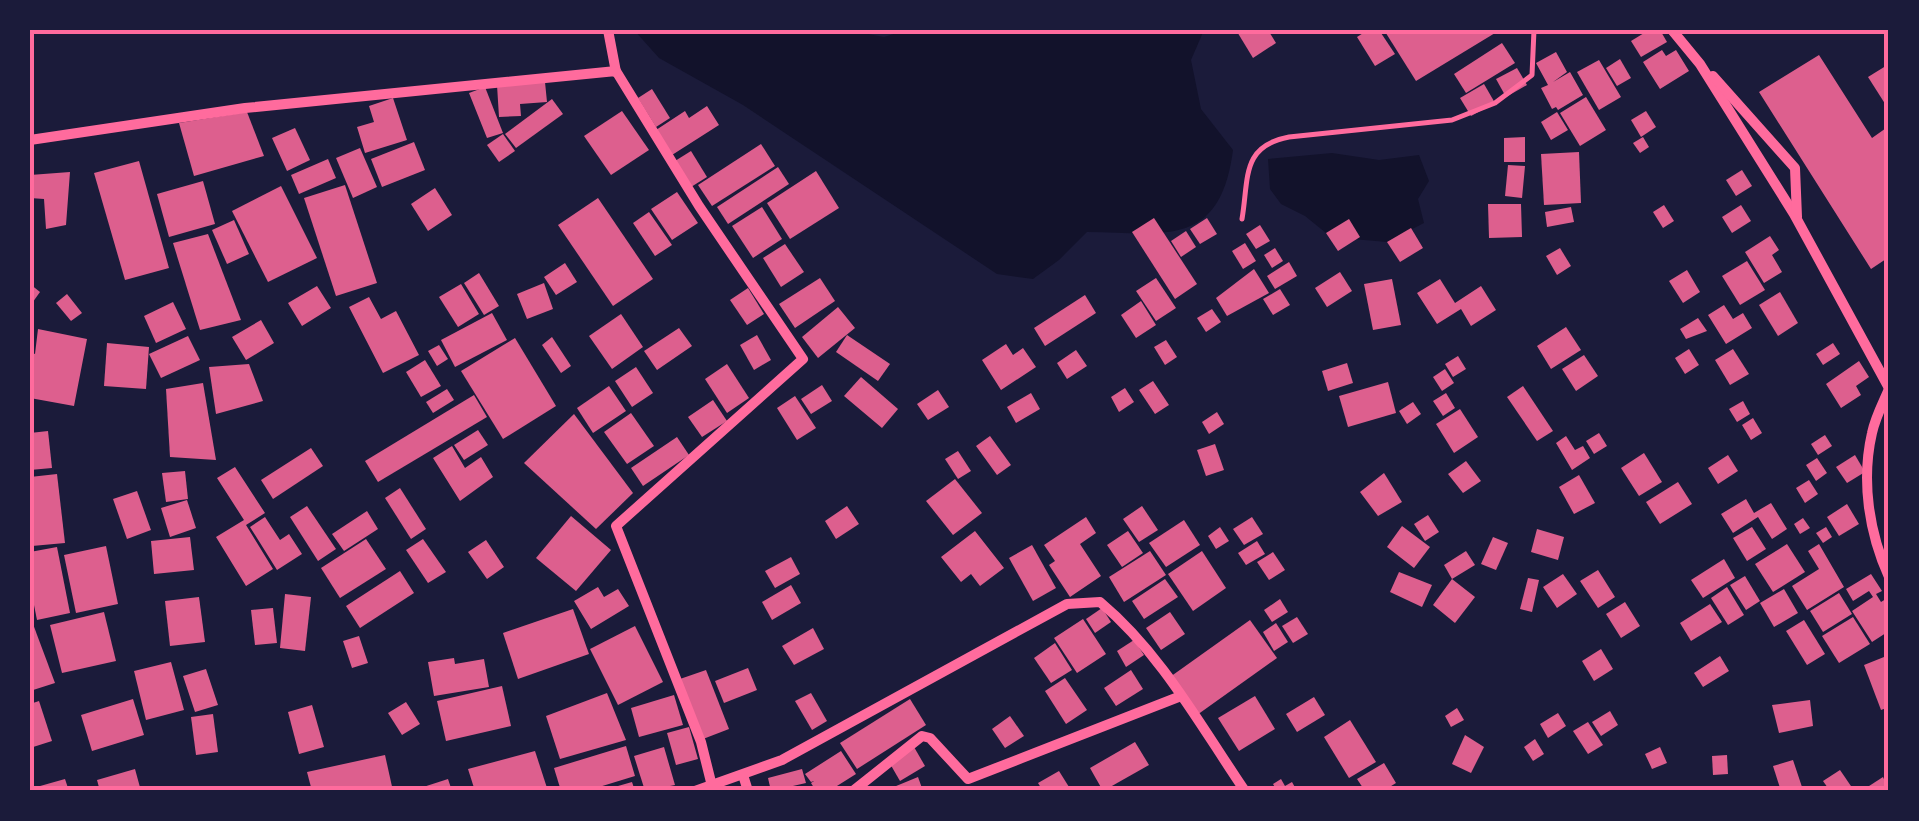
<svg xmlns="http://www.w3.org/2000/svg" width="1919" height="821" font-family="Rubik,sans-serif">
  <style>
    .water { fill: #12122b }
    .building { fill: #dd5f8e }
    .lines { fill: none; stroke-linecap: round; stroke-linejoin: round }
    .path { stroke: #ff6b9d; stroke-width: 5 }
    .minor { stroke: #ff6b9d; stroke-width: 10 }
    .neatline { fill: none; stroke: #ff6b9d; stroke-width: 4 }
  </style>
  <rect width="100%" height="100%" fill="#1b1b3a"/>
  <!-- water -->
  <g class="water">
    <path d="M634,30H847L884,37L906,30H1204L1191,60L1201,109L1233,150C1220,248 1167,233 1087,232L1059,260L1033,279L997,274L743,105L659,58Z"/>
    <polygon points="1332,153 1379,160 1419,155 1429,181 1418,199 1424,223 1387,242 1341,238 1326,233 1305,216 1281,204 1270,189 1268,159"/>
  </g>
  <!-- building -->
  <g class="building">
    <polygon points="1236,30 1268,30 1276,43 1253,58"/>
    <polygon points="1368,30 1379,30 1395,54 1375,66 1357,37"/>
    <polygon points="1384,30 1500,30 1416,81"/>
    <polygon points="1649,30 1660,30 1667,42 1641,57 1631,41"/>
    <polygon points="1502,43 1515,63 1466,93 1454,74"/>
    <polygon points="1662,50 1666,56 1676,50 1689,71 1660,89 1643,62"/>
    <polygon points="1556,52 1567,72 1553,82 1570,72 1583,95 1558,110 1556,107 1552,109 1541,88 1548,85 1536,63"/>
    <polygon points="1819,55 1872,138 1889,126 1889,257 1871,269 1759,92"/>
    <polygon points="1620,59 1631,78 1617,86 1606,68"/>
    <polygon points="1599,60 1621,97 1599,110 1577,72"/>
    <polygon points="1889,64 1889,110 1868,77"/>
    <polygon points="1517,68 1527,85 1506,97 1496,79"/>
    <polygon points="545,82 547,102 520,104 521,116 499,117 497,85"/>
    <polygon points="1484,84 1495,103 1471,116 1460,98"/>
    <polygon points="485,87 503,133 487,138 469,93"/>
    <polygon points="652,89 670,118 656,127 638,98"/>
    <polygon points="1586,97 1606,130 1580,146 1560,113"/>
    <polygon points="393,98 407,140 365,153 357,127 374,122 369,106"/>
    <polygon points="552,99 563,114 516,148 505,134"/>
    <polygon points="707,106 719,125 672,155 656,130 685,111 689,118"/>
    <polygon points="622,111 649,150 611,175 584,136"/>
    <polygon points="1646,111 1656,127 1641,137 1631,120"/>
    <polygon points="247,112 264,156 194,176 179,123"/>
    <polygon points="1557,112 1568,130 1551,140 1541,122"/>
    <polygon points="295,128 310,160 287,171 272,138"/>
    <polygon points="503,134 515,151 499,162 487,145"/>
    <polygon points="1525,137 1525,162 1504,162 1504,138"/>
    <polygon points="1643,137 1649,147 1640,153 1633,143"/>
    <polygon points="414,142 425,170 382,187 371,159"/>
    <polygon points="761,144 775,166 712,206 698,185"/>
    <polygon points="360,148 377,187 353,198 336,158"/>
    <polygon points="691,151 707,177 691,187 675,161"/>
    <polygon points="1579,152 1581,203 1544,205 1541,154"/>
    <polygon points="328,159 336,178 299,194 291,175"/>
    <polygon points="139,161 169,268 125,280 94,173"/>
    <polygon points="1508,165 1525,166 1522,198 1505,196"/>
    <polygon points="778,167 789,184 728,224 717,207"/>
    <polygon points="1742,170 1752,186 1736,196 1726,180"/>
    <polygon points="816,171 839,208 790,239 767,203"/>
    <polygon points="70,172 66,225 46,229 44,199 30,198 30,175"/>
    <polygon points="203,181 215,224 169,237 157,194"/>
    <polygon points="345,185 377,283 336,296 304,198"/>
    <polygon points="281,186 317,258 268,282 232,211"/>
    <polygon points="435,188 452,215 428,231 411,204"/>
    <polygon points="677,192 698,223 672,240 651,209"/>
    <polygon points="598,198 653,279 613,306 558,225"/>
    <polygon points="1488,204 1521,204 1522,237 1489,238"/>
    <polygon points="1664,205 1674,221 1663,228 1653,212"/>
    <polygon points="1741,205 1751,221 1732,233 1722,217"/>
    <polygon points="762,207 782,239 753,258 732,226"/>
    <polygon points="1571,207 1574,222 1547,227 1545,212"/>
    <polygon points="649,212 672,245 655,256 633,223"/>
    <polygon points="1154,218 1197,284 1175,299 1132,232"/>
    <polygon points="1207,218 1217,234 1200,244 1190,229"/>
    <polygon points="1349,219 1360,237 1338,251 1326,233"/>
    <polygon points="234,220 249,254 227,264 212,230"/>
    <polygon points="1260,225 1270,241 1256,249 1246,234"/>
    <polygon points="1411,228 1423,248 1400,262 1387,242"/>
    <polygon points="1186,231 1196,247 1181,257 1171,241"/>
    <polygon points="208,234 241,320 200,330 173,243"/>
    <polygon points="1770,236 1779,250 1772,255 1782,272 1764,283 1745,252"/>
    <polygon points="1245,243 1256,261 1243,269 1232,251"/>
    <polygon points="785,244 804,272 781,287 763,258"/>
    <polygon points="1275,248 1283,261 1272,268 1264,255"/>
    <polygon points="1560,248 1571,266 1557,275 1546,256"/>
    <polygon points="1747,261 1765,290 1740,305 1722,276"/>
    <polygon points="1289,262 1297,276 1275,289 1267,276"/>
    <polygon points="565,263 577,282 556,295 544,277"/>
    <polygon points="1254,269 1269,293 1227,316 1216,298"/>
    <polygon points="1687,270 1700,292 1683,303 1669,281"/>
    <polygon points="1340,272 1352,291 1327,307 1315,288"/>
    <polygon points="479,273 499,306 484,315 464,283"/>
    <polygon points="820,278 835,301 795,328 779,304"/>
    <polygon points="1156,278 1176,308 1156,321 1136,291"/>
    <polygon points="1392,279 1401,325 1373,330 1364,284"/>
    <polygon points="1440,279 1455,303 1481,286 1496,310 1471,326 1461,309 1437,324 1417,293"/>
    <polygon points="544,283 553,309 527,319 517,294"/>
    <polygon points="30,284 40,292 30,306"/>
    <polygon points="461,284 479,314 458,327 439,297"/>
    <polygon points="317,286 331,308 302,326 288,303"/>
    <polygon points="748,288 764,314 747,325 730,300"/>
    <polygon points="1280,289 1290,305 1273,315 1263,299"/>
    <polygon points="1780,292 1798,323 1778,336 1759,305"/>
    <polygon points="67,294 82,313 71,321 56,303"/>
    <polygon points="1085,295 1096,313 1045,346 1034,328"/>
    <polygon points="369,297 381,319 396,311 419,355 383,373 349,307"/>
    <polygon points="1141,301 1156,325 1136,338 1121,315"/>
    <polygon points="173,302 186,329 156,343 144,316"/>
    <polygon points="1724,305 1733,319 1743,313 1752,328 1726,344 1708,315"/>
    <polygon points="838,307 855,328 818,358 802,337"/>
    <polygon points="1212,309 1221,322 1206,332 1197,318"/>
    <polygon points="492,313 507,340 455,367 441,340"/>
    <polygon points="621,314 643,347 612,369 589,336"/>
    <polygon points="1698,318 1707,331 1686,339 1680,329"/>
    <polygon points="261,320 274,343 246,360 232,337"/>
    <polygon points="1566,327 1581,350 1551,369 1537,346"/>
    <polygon points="679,328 692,346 657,370 644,351"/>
    <polygon points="38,329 87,339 74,406 30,398 30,352 35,354"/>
    <polygon points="757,335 771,360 754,370 740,345"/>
    <polygon points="847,335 890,364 878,381 836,352"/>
    <polygon points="188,336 200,360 161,378 149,354"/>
    <polygon points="552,337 571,366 561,373 542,345"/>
    <polygon points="515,338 556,406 503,439 461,371"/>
    <polygon points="1166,340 1177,357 1165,365 1154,347"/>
    <polygon points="107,343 149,347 146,389 104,386"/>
    <polygon points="1833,343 1840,354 1823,365 1816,354"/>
    <polygon points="1006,344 1013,355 1023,348 1036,367 1001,390 982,360"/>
    <polygon points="439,345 448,359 437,366 428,351"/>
    <polygon points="1689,349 1699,365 1685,374 1675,358"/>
    <polygon points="1733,349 1749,374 1730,385 1715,360"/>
    <polygon points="1076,350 1087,366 1067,379 1057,363"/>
    <polygon points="1584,355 1598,376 1576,391 1562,369"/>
    <polygon points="1458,356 1466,369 1453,377 1445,364"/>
    <polygon points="425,360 441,386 421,397 406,372"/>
    <polygon points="1859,361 1869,377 1856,386 1861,395 1841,408 1826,384"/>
    <polygon points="1347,363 1353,383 1328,391 1322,371"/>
    <polygon points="249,364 263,401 216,414 209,367"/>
    <polygon points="727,364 749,398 727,413 705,379"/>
    <polygon points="636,367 653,393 632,407 615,381"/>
    <polygon points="1445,369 1454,383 1442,391 1433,377"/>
    <polygon points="861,377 898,409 882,428 844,396"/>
    <polygon points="1153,381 1169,405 1155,414 1139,390"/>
    <polygon points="1388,382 1396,413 1348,427 1339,396"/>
    <polygon points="203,383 216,460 170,457 166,389"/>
    <polygon points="822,385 832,401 811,414 801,399"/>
    <polygon points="609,386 626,411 593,433 577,408"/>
    <polygon points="1523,386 1553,431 1537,441 1507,397"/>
    <polygon points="1125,388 1134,402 1119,412 1111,397"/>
    <polygon points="447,389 454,400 433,413 426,402"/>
    <polygon points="938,390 949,407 928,420 917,404"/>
    <polygon points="1031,393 1040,409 1016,423 1007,407"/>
    <polygon points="1446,393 1455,408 1443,416 1433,401"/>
    <polygon points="474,395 487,417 378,482 365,461"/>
    <polygon points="795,396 816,428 797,440 777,408"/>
    <polygon points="713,400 727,421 702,437 688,417"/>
    <polygon points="1743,401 1750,414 1737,422 1729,409"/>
    <polygon points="1413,402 1421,414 1407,424 1399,411"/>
    <polygon points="1460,409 1478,437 1454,453 1436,424"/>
    <polygon points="1217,412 1224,424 1209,434 1202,422"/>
    <polygon points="631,413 654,446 627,464 604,432"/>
    <polygon points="574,414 633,493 596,529 524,463"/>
    <polygon points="1753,418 1762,433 1751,440 1742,425"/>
    <polygon points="478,430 488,445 464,460 454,445"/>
    <polygon points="48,431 52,468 30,470 30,433"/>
    <polygon points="1599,433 1607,446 1594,454 1586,441"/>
    <polygon points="1825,435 1832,446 1818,455 1811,444"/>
    <polygon points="990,436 1011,465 997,475 976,446"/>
    <polygon points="1566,436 1575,450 1583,446 1590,458 1572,470 1556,443"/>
    <polygon points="677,437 689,455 643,486 631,468"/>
    <polygon points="1215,444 1224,470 1206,476 1197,450"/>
    <polygon points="452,446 465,468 481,457 493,477 460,501 433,458"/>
    <polygon points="311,448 323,466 273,499 261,480"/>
    <polygon points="958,451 971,471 958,479 945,459"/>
    <polygon points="1644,453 1662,482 1639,496 1621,468"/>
    <polygon points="1728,455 1738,471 1718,484 1708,468"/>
    <polygon points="1855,455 1865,472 1847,483 1836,467"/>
    <polygon points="1817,458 1827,473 1816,481 1806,465"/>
    <polygon points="1466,461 1481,481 1463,493 1448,474"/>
    <polygon points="235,467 265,513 246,525 273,569 246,586 216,537 244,520 217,478"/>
    <polygon points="185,471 188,499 166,502 162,473"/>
    <polygon points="1384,473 1402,502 1378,516 1360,492"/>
    <polygon points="57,474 65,543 32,546 30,477"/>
    <polygon points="1579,475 1595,503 1574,514 1559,487"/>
    <polygon points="955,479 982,513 953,535 926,501"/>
    <polygon points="1809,480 1818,494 1805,503 1796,488"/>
    <polygon points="1678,482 1692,504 1660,524 1646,502"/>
    <polygon points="400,488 426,529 411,539 385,498"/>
    <polygon points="137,491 151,530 127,539 113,499"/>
    <polygon points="1746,499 1754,513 1771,503 1787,529 1772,539 1758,517 1733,533 1721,514"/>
    <polygon points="187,500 196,528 170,537 161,508"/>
    <polygon points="1847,504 1859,524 1839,536 1827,517"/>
    <polygon points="307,506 336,549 318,561 290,517"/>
    <polygon points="847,506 859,524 836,539 825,521"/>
    <polygon points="1142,506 1158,530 1139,542 1123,519"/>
    <polygon points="367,511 378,529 344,551 332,534"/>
    <polygon points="1428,515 1439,532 1425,541 1414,524"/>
    <polygon points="571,516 611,550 576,591 536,558"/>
    <polygon points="265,517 280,540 289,534 302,554 277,570 250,527"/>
    <polygon points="1086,517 1096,533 1080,544 1101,576 1070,597 1049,565 1055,561 1044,545"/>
    <polygon points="1252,517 1263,534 1244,545 1233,529"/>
    <polygon points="1803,518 1810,528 1800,534 1794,524"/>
    <polygon points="1184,520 1200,545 1166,567 1149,543"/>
    <polygon points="1402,526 1430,547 1414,568 1387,547"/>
    <polygon points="1220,527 1229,541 1216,549 1208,536"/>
    <polygon points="1752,527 1766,549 1747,561 1733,538"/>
    <polygon points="1826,527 1832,537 1823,543 1816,533"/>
    <polygon points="1537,529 1564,537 1558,560 1531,552"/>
    <polygon points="975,531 1004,568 980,586 971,574 961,582 941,557"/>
    <polygon points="1128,531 1143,553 1122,567 1107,545"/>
    <polygon points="190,537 194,570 154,574 151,541"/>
    <polygon points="1493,537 1508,543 1496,570 1481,564"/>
    <polygon points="366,539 386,569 340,598 321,568"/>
    <polygon points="423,539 446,572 428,583 406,550"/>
    <polygon points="486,540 504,567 487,579 468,552"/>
    <polygon points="1257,541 1265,554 1246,565 1238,553"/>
    <polygon points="1787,544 1805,572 1773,592 1755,564"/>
    <polygon points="1819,544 1844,587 1807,610 1792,586 1819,569 1808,551"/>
    <polygon points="1032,545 1056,588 1033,601 1009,558"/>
    <polygon points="106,546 118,604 76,613 64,555"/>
    <polygon points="57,547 70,613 37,620 30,585 30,552"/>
    <polygon points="1150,551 1166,575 1124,602 1109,577"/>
    <polygon points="1202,551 1226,588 1193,611 1168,574"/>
    <polygon points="1466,551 1475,565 1452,579 1444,565"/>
    <polygon points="1273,552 1285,570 1269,580 1257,562"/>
    <polygon points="791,557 800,574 775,588 765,571"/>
    <polygon points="1724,559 1735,578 1703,598 1691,580"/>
    <polygon points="1598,570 1615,597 1598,608 1580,581"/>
    <polygon points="400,571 414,593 360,628 346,606"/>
    <polygon points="1399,572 1432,585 1422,607 1390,592"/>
    <polygon points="1563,574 1577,594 1557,608 1543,587"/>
    <polygon points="1871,574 1882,591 1876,594 1881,602 1889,597 1889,631 1872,642 1852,611 1873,597 1869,591 1853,601 1846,589"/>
    <polygon points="1745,576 1760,601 1746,610 1730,585"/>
    <polygon points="1528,578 1539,580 1532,612 1520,609"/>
    <polygon points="1165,579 1178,597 1144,619 1132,601"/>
    <polygon points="1452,579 1475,597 1455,623 1433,605"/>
    <polygon points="791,585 801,603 772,620 762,602"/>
    <polygon points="598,587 604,597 618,589 629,606 591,629 574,601"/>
    <polygon points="1727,587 1744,615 1728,625 1711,598"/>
    <polygon points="1784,589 1798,613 1774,627 1760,603"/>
    <polygon points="1839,593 1852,614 1823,632 1810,611"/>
    <polygon points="285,594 311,597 305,651 280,648"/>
    <polygon points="199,597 205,642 170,646 165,601"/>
    <polygon points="1280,599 1288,612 1272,622 1264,610"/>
    <polygon points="1625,602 1640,626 1621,638 1606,614"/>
    <polygon points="1710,604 1722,622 1691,641 1680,623"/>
    <polygon points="273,608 277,643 255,645 251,610"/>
    <polygon points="1102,608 1111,622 1095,633 1086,619"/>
    <polygon points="573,609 589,654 518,679 503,633"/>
    <polygon points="104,612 116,661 62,673 50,625"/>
    <polygon points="1170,612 1185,634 1161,650 1146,628"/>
    <polygon points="30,616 55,683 30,691"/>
    <polygon points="1297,617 1308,634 1293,643 1282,626"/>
    <polygon points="1853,617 1870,644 1839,663 1822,636"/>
    <polygon points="1083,619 1106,654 1077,673 1054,638"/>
    <polygon points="1250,620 1277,658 1197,715 1170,677"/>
    <polygon points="1804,620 1825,654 1807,665 1786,631"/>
    <polygon points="1276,623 1288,642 1274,651 1263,632"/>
    <polygon points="635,626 663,682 618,705 590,649"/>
    <polygon points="813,628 824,649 794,665 782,646"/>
    <polygon points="359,636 368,663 352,668 343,641"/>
    <polygon points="1134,640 1144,655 1126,667 1117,651"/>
    <polygon points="1055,643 1072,670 1051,683 1034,658"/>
    <polygon points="1601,649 1613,669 1594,681 1582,661"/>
    <polygon points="1889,655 1889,707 1881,710 1864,665"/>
    <polygon points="1720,656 1729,671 1703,687 1694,673"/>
    <polygon points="454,658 455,664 484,659 489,687 434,696 428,662"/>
    <polygon points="171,662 184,710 146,720 134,671"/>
    <polygon points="748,668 757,690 724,703 715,681"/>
    <polygon points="206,669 218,705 195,712 183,676"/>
    <polygon points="706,670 729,729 703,739 680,679"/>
    <polygon points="1131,670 1143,689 1116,706 1104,688"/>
    <polygon points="1065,678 1087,710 1066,724 1045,691"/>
    <polygon points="502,686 511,726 446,741 437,701"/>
    <polygon points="607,693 626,740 560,759 546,716"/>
    <polygon points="811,693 827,721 812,730 795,701"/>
    <polygon points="674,695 683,725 639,737 631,708"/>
    <polygon points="1255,696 1275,729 1239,751 1218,718"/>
    <polygon points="1314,697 1325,715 1297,732 1286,714"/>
    <polygon points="133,699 144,735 92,751 81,715"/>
    <polygon points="910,699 926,725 857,769 840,743"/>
    <polygon points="1810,700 1813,726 1779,733 1772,705"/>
    <polygon points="39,701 52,741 30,748 30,704"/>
    <polygon points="406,702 420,724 402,735 388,713"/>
    <polygon points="312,705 324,747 299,754 288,712"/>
    <polygon points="1457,708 1464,720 1451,727 1445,716"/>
    <polygon points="1610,711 1618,725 1601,736 1592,722"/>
    <polygon points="1558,713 1566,726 1548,738 1540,724"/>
    <polygon points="213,714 218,752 196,755 191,717"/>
    <polygon points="1010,716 1024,736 1005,748 992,729"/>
    <polygon points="1350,720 1376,762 1349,778 1324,737"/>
    <polygon points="1588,722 1603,745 1588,754 1573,731"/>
    <polygon points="689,727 698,759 676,765 667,733"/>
    <polygon points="1465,735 1484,747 1471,773 1452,764"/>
    <polygon points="1535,739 1544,754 1533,761 1524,747"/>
    <polygon points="1135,742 1149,765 1103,791 1090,768"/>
    <polygon points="626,746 635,776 586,791 561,791 554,768"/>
    <polygon points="664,747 675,785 645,791 634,756"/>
    <polygon points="914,747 925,766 900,781 889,762"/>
    <polygon points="1660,747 1667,763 1652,769 1645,754"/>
    <polygon points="535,751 548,791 475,791 468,769"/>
    <polygon points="841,751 856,774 829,791 816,791 811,783 814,781 811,782 805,774"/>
    <polygon points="385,755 393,791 312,791 307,772"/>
    <polygon points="1727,755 1728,774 1713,775 1712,756"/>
    <polygon points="1793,760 1802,787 1781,791 1773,766"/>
    <polygon points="1384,763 1396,783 1383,791 1365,791 1357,779"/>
    <polygon points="135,769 141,791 100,791 97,780"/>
    <polygon points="802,769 806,783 771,791 768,778"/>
    <polygon points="1840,770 1853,789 1830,791 1823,781"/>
    <polygon points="1059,771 1069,787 1062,791 1043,791 1038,783"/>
    <polygon points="918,777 923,791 884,791"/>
    <polygon points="1883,777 1889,791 1868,791 1866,788"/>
    <polygon points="65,779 69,791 34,791 33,788"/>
    <polygon points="448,779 452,791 414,791 414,790"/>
    <polygon points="1281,779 1285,786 1292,782 1297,791 1277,791 1273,784"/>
    <polygon points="632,782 635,791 604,791 604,790"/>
  </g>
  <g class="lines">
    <!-- path -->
    <path class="path" d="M1242,219C1249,178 1241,146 1289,137L1452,120L1495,103L1532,75L1534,30"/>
    <!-- minor -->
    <g class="minor">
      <polyline points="608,30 616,72"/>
      <polyline points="1672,30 1700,64 1794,214 1889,388"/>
      <polyline points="1713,76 1795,168 1797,217"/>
      <polyline points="30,140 245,108 616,71 699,206 803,359 616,526 701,742 712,786"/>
      <path d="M1889,389C1883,403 1875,418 1872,433C1861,481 1869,533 1889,577"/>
      <polyline points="743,775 748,791"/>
      <path d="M695,791L782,760L1067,604L1100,602C1161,653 1200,725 1245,791"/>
      <polyline points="853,791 922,736 930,738 968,779 1181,696"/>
    </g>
  </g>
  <!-- border -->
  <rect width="1919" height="821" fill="none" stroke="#1b1b3a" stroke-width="65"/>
  <rect x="32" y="32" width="1854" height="756" class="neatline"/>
</svg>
